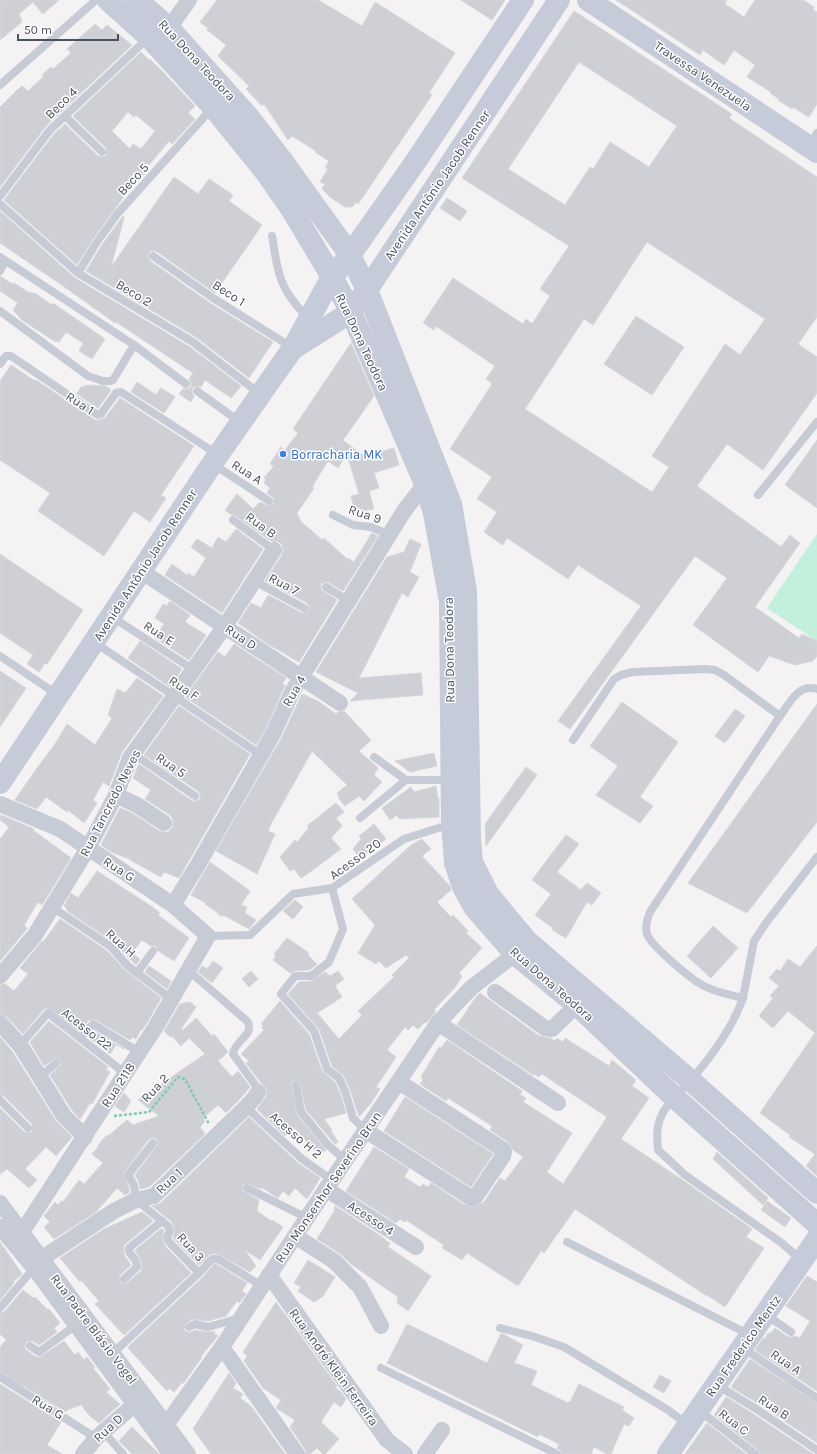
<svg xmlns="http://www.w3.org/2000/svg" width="817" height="1454" font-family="Karla,sans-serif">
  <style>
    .green { fill: #c3efdd }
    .building { fill: #cfd0d6; stroke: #d6d7dd; fill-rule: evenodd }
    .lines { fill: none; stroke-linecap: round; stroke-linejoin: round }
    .path { stroke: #7bccb5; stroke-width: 2.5; stroke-dasharray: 3 2; stroke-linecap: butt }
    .lane { stroke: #c6cbd6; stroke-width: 8 }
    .street { stroke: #c6cbd6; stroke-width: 16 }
    .secondary { stroke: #c5cbd9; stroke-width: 22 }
    .shop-dot { fill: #3f7fe0; stroke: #fff; stroke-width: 1.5 }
    .labels { text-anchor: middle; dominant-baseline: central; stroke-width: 3; stroke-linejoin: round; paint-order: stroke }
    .street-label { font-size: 13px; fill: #4a515f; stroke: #fff }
    .shop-label { font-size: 13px; fill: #366cbe; stroke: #fff; text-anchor: start }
  </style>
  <rect width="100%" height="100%" fill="#f4f2f2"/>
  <!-- green -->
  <polygon class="green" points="817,534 817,641 767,608"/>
  <!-- building -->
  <g class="building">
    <polygon points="0,0 59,0 43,14 33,2 19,14 22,22 0,40"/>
    <polygon points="217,0 318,0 362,26 375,2 455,53 429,93 432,95 358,204 356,202 352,207 345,207 330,197 322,189 325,184 320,182 328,169 325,168 329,161 315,152 316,151 292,136 288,140 264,104 262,106 246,89 249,86 218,56 226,45 207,30 208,28 200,22"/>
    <polygon points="461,0 505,0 492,20"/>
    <polygon points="616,0 727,0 725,4 744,17 755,0 804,0 814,7 813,10 817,12 817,104 809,117 793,107 792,109 778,100 779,99 770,93 771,92 747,77 755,65 734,50 724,65 703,50 700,55"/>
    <path d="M574,11L732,114L729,118L817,177V317L798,344L817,357V393L763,470L727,444L697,486L781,547L790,535L800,543L755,607L799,638L802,634L817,641V656L813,661L795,665L769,656L758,672L693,625L727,578L695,556L570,729L558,721L641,606L578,565L568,579L507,538L503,545L484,532L497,512L477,499L492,477L450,449L492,384L486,379L495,366L436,326L434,330L423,323L453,278L523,324L526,319L532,324L550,296L540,289L569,246L462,178ZM579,62L677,126L649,167L610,142L593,169L590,167L565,205L508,169ZM647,242L765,319L740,355L725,344L652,456L669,467L652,492L525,409L584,319L593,325Z"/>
    <polygon points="95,24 102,30 107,25 132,45 46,126 0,187 0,107 18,89 22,86 28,91 44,76 42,75 51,67 53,69 71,53 67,49"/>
    <path d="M141,52L149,60L150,59L161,70L195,106L188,113L195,119L172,144L169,141L149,165L147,163L144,175L134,172L124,188L128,191L93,239L77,265L4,200L54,134L65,124L98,156L103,157L106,156L107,151L106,148L73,116ZM128,112L134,117L136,115L155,131L141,149L133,144L130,149L112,131Z"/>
    <polygon points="174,177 198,194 209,179 233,195 229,201 262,225 215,293 156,251 150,251 148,256 150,261 210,303 273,342 249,378 196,337 86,271 102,245 123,216 124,218 111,267"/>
    <polygon points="447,198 467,211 460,221 440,208"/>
    <polygon points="0,211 75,278 190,347 241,386 231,398 205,380 201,387 195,386 192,388 192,393 194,396 191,402 179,394 183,389 188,389 191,387 191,382 189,379 193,373 116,322 115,323 66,288 0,243"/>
    <polygon points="0,276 12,284 14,283 28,292 36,294 52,305 53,303 105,339 92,359 79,351 83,343 66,332 59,342 54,341 22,320 13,310 18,303 0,291"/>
    <polygon points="636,316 684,347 652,395 604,364"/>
    <polygon points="351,343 374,396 343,440 365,457 394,448 399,465 374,473 379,488 369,491 374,509 355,512 351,496 359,494 347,454 338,468 328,461 312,487 314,488 297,513 301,522 311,530 322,540 324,538 347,559 348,558 354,562 372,533 378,536 343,591 328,582 324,582 321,584 321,589 323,591 337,600 299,662 266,643 238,623 251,603 261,608 268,595 302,613 307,612 309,607 307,603 265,581 282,555 283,550 282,545 279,542 271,541 236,516 232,515 225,510 237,494 253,509 260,502 268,506 273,504 274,498 267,493 270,488 264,483 266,479 264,478 274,466 270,464 281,447 285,450 298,433 293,429"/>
    <polygon points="11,365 35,381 36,380 95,420 100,420 105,418 120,398 194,446 161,495 166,498 150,522 134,511 104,556 38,511 50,493 0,460 0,381"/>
    <polygon points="137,382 156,395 161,388 175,397 164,413 131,392"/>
    <polygon points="88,385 106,386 111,390 98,408 77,394 81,387"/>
    <polygon points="817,440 817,508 785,485"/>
    <polygon points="236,529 263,549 222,613 165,575 172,564 187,575 188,573 194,577 206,558 191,547 197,539 212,548 218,537 226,542"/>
    <polygon points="410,539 421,544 410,572 419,577 408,597 402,593 359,678 421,673 423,695 350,701 358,693 316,672 387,557 404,552"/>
    <polygon points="0,554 83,610 47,664 45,663 39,672 27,664 33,655 0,633"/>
    <polygon points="170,601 190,615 185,622 206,635 189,660 155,638 164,624 155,618 163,604 167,606"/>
    <polygon points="140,641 182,669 170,687 128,658"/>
    <polygon points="234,644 286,678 282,684 285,685 266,728 256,745 185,697 218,652 225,657"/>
    <polygon points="0,671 26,688 0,727"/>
    <polygon points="137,678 163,696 122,752 109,786 103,782 93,800 97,803 84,823 68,810 67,812 46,797 37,809 15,800 37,768 55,744 67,724 95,745 112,718 108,715 117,689 125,693"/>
    <polygon points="302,694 318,701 336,714 338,712 344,711 371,740 359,751 378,768 374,775 382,782 364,801 359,796 345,806 338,797 339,796 337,793 347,785 312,751 271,824 268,831 275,834 257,874 216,851 282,737"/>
    <polygon points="622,702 678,742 640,797 653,806 640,823 596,795 618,766 590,746"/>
    <polygon points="817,704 817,822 747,913 688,883"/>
    <polygon points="179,706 250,754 179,878 164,872 161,877 130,860 130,859 111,852 101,845 120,808 132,813 159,831 164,832 168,832 172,828 173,823 173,819 170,815 145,799 151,790 133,778 139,764 192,801 197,801 200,799 200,794 198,791 144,755"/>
    <polygon points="735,709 745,716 725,743 715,736"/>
    <polygon points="434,753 437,766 410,772 395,761"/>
    <polygon points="526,767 537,775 486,846 485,824"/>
    <polygon points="436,786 438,799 439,799 439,817 399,819 397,815 390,820 382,808 411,787 414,792"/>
    <polygon points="336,803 344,812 336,818 342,826 331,838 341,849 310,872 301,878 294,869 290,871 280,857 295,840 297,842 309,828 307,826"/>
    <polygon points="1,815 34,829 33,830 71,858 42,905 38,902 24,925 27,929 0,961 0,839 9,827 0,820"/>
    <polygon points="374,824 386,839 363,856 362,854 359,857 353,849 361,839 359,836"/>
    <polygon points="566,835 579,844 557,872 581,890 587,883 601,893 592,905 587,902 566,938 552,930 553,928 535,915 551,894 532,880"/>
    <polygon points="422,839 431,849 422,856 450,886 451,890 437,902 451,917 453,915 468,931 466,933 482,948 459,973 462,976 456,986 434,1010 436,1012 426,1023 425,1022 418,1029 413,1025 408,1030 405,1027 387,1050 396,1057 376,1087 380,1089 371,1103 359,1117 350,1089 344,1076 332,1066 319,1029 288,994 299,982 311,981 325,972 330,976 338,971 344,979 335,986 342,997 317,1013 339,1039 362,1015 358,1011 394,977 392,975 409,958 406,955 386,968 379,961 376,964 358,953 375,925 352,899 411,845"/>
    <polygon points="210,862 250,891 241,905 247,907 245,913 256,920 249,929 225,916 219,915 217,912 205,904 206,903 191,895"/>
    <polygon points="97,871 151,906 160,913 158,915 189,938 174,961 158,951 156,946 151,946 142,940 132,953 140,959 136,965 113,942 66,910 67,909 64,906 71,893 78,898"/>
    <polygon points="295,900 303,907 293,919 283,911"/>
    <polygon points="60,919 106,950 125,970 161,998 147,1023 142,1030 141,1029 136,1039 132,1037 130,1040 94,1019 89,1020 79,1031 48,1008 44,1009 23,1034 7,1017 0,1014 0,985 5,984 14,991 28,974 20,968 42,941 43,942"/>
    <polygon points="713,926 738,948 711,978 687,956"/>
    <polygon points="287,938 309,953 308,955 317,964 309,970 295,971 290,973 273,960 276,956 274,954"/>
    <polygon points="817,946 817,1176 806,1166 815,1154 789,1137 790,1135 760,1113 815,1033 788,1011 773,1028 759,1016 773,998 770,996 779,986 769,978 777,969 780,971 788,959 800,967"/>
    <polygon points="213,961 223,968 212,983 198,972 202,966 207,969"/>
    <polygon points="149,966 171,981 167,989 145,972"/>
    <polygon points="251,971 258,979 249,987 242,979"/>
    <polygon points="480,993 539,1036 550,1038 555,1041 557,1038 563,1042 565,1038 609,1066 612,1060 636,1080 632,1086 649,1098 621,1139 681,1179 752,1229 746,1237 764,1248 725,1307 707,1295 707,1296 575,1209 544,1253 541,1251 518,1286 467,1253 462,1260 442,1248 444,1245 406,1220 405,1222 400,1219 396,1223 346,1191 374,1147 409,1169 404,1177 420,1187 423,1184 428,1187 431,1183 463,1204 472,1207 480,1204 484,1202 500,1178 505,1181 523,1157 513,1150 507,1141 490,1130 492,1126 448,1098 446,1101 420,1084 423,1080 421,1077 439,1047 441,1048 447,1040 522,1091 520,1095 526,1098 523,1102 572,1133 547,1172 563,1184 607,1117 542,1074 539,1077 534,1074 533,1075 457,1025 476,997"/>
    <polygon points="280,1001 309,1034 322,1071 335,1082 340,1093 346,1113 324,1119 332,1130 331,1131 338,1142 335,1144 306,1110 300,1082 295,1080 291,1083 297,1115 326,1150 318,1155 295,1128 285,1136 257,1109 266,1097 267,1093 266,1088 261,1083 246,1063 249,1061 241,1054 264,1030 262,1028 263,1025 261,1024"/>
    <polygon points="190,1002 196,1007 181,1029 183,1030 196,1018 212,1036 214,1034 228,1052 218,1061 232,1077 238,1071 250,1087 239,1100 226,1113 218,1105 203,1118 205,1121 200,1127 205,1134 149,1187 140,1189 139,1182 135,1175 158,1144 156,1138 151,1138 149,1139 123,1174 129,1187 129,1193 125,1195 117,1188 96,1212 54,1239 44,1227 50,1222 44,1216 55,1202 58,1205 61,1201 63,1202 79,1180 84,1184 103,1163 92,1154 99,1146 98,1145 107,1135 108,1136 127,1120 133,1125 159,1116 138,1100 205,1054 189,1038 181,1046 172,1036 170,1037 164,1031 180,1004"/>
    <polygon points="49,1021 108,1067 106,1070 110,1072 92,1104 90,1103 80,1119 72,1110 50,1075 61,1065 60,1060 55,1058 44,1066 30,1042"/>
    <polygon points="94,1031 124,1049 116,1045 110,1054 88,1037"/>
    <polygon points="0,1037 12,1051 56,1121 72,1137 56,1156 46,1147 25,1169 37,1180 29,1188 7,1169 0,1174 0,1108 24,1132 30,1133 33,1129 32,1124 4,1096 0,1095"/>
    <polygon points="124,1093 131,1101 124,1112 115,1106"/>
    <polygon points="405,1097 493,1154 471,1187 384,1131"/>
    <polygon points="249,1117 298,1163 320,1178 307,1199 295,1188 289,1196 283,1191 278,1198 261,1187 261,1189 247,1183 244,1184 242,1188 243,1191 259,1200 257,1211 271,1221 272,1220 283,1227 260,1260 245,1250 256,1266 250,1272 218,1254 210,1254 199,1265 174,1239 173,1237 175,1231 172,1222 152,1206 161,1203"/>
    <polygon points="717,1152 768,1198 763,1205 713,1159"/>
    <polygon points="767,1201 791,1218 785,1227 761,1210"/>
    <polygon points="335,1206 385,1239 385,1240 390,1243 388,1247 431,1276 408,1311 397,1303 398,1297 351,1264 339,1253 317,1239 335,1210 334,1209"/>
    <polygon points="142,1212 153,1221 124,1245 124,1255 131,1265 120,1275 119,1278 120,1282 123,1284 127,1283 141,1271 142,1266 141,1260 135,1250 162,1228 164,1231 162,1237 165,1246 191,1273 124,1335 95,1304 99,1301 81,1280 80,1282 60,1258 104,1229"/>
    <polygon points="0,1242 22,1274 13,1282 14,1283 0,1300"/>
    <polygon points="308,1260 335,1277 323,1296 314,1302 298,1291 301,1287 294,1283"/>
    <polygon points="214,1264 216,1264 247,1283 242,1291 246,1294 239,1303 237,1301 226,1316 208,1321 193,1319 185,1324 184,1329 186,1332 191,1332 196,1330 207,1332 215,1331 214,1333 218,1336 201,1356 202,1357 183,1384 182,1382 174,1392 169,1388 167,1391 128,1348 129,1346 203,1277"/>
    <polygon points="807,1276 817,1282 817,1391 755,1350 763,1338 765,1339 768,1333 770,1334 775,1328 788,1337 791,1337 795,1336 800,1338 810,1321 786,1306"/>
    <polygon points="23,1290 33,1298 35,1297 48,1310 49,1309 60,1323 54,1328 57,1332 39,1345 33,1341 27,1341 25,1345 25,1349 36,1357 40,1357 64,1341 75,1355 78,1352 84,1360 87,1357 95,1367 93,1368 110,1389 106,1392 120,1404 99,1423 90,1416 81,1405 67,1410 66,1412 0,1372 0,1347 6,1340 0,1334 0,1313 4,1312"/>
    <polygon points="276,1302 337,1386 335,1388 341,1392 346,1399 341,1407 334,1402 321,1422 339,1439 325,1454 323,1454 317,1448 310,1454 306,1454 305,1449 290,1427 295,1420 276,1408 281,1400 263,1388 244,1361 247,1356 243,1352"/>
    <polygon points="407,1324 487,1363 501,1334 503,1334 523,1345 514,1363 537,1371 531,1385 568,1403 569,1401 570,1402 579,1384 624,1407 622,1410 634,1418 629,1426 624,1424 611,1454 607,1454 594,1447 591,1454 562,1454 561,1451 557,1448 559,1444 539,1434 538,1437 387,1363"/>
    <polygon points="750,1359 817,1403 817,1443 761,1405 731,1387"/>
    <polygon points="229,1373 236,1383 233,1388 243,1394 240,1398 251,1406 285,1454 211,1454 193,1429"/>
    <polygon points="660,1375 671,1381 664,1393 653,1387"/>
    <polygon points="0,1384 61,1422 47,1445 62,1454 0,1454"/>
    <polygon points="726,1397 755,1415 813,1454 760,1454 758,1450 714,1415"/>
    <polygon points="707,1423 746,1454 685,1454"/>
    <polygon points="132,1427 159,1454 132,1454 119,1441"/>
  </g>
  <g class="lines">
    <!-- path -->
    <polyline class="path" points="114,1116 149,1112 178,1077 185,1079 209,1124"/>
    <!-- lane -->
    <g class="lane">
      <polyline points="0,85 96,0"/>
      <polyline points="65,116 102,152"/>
      <polyline points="809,146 817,133"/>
      <polyline points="0,196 50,130 148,38"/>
      <polyline points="0,204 78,273 193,342 260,394"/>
      <path d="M272,236C275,252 276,269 283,284C288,297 299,308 308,319"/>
      <polyline points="153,256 213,298 293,348"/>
      <polyline points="0,257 134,345 186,384"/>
      <polyline points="0,271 5,261"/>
      <polyline points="78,273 97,242 118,213 213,107"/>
      <polyline points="0,311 88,376 103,381 111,381 113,380 134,345"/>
      <polyline points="0,364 6,356 11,356 98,415 101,414 116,393 121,392 217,454"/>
      <polyline points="197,391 240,422"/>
      <polyline points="213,464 269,501"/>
      <polyline points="758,495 817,422"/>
      <polyline points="333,515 353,525 371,527 390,535"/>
      <polyline points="233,520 274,550"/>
      <polyline points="254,581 304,608"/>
      <polyline points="326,587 349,601"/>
      <polyline points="112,617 194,670"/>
      <polyline points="94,642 261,755"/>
      <polyline points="0,656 58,695"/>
      <polyline points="573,740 614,679 621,675 633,672 705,669 715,670 724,675 780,716"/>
      <polyline points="374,757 406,780 438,780 452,778"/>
      <polyline points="130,758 141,759 195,796"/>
      <polyline points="360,818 406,780"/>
      <polyline points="332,888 343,929 329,962 311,976 295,976 281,994 314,1031 327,1069 339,1078 345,1091 353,1118 365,1130"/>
      <polyline points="52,907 110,946 128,966 171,999"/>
      <polyline points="208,936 250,935 293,894 332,888 404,839 451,824"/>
      <path d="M189,971L247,1021C256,1034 234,1041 233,1054L256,1086L258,1092"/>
      <polyline points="137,973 153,951"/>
      <polyline points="743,998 754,941 766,923 817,857"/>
      <polyline points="80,1038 93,1024 139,1052"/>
      <polyline points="20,1045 48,1013 126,1074"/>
      <polyline points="40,1077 56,1063"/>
      <polyline points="296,1085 301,1112 327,1144 346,1161"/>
      <polyline points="0,1100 28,1128"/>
      <polyline points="246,1107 302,1159 332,1180"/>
      <polyline points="153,1143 128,1175 134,1185 136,1200 168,1226 170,1231 167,1237 169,1242 199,1273"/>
      <polyline points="247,1188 307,1218"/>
      <polyline points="567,1242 750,1335"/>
      <path d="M802,1261L783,1244L685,1175L658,1150C657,1139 656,1129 660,1119C666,1103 679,1093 690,1081C712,1056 732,1029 743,998C729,995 716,992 704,986C692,980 651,946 647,934C645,926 647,919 650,912L780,716C790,703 798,683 817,689"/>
      <polyline points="124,1279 137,1267 136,1261 129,1252 129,1248 162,1221"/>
      <polyline points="0,1308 34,1268"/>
      <polyline points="765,1314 791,1332"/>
      <polyline points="189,1327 195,1324 208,1327 240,1318"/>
      <polyline points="500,1328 532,1336 564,1347 668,1410 688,1425"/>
      <polyline points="30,1346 39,1352 76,1325"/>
      <polyline points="743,1348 817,1398"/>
      <polyline points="113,1353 199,1273 212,1259 218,1259 262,1286"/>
      <polyline points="381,1368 557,1454"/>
      <polyline points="0,1377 96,1438"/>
      <polyline points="717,1385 758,1410 817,1450"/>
      <polyline points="700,1411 755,1454"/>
      <polyline points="103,1431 123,1454"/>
    </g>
    <!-- street -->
    <g class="street">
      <polyline points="159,32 169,28 189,0"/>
      <polyline points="141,571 340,703"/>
      <polyline points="116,795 137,805 164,823"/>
      <polyline points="0,804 60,829 173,905 208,936 155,1028 22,1232"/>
      <polyline points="173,905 196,868 261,755 274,732 292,692 404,511 425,484"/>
      <polyline points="0,976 35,935 88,848 116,795 130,758 225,626 274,550"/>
      <polyline points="495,992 545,1028 552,1029 577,1005"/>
      <polyline points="0,1023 20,1045 64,1116 85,1137"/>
      <polyline points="438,1023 558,1103"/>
      <polyline points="365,1130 468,1196 472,1198 476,1196 503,1156 504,1152 502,1149 399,1082"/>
      <polyline points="326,1189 416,1247"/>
      <polyline points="0,1203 188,1454"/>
      <polyline points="0,1227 34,1268 158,1436 170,1454"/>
      <polyline points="295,1236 334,1261 360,1287 381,1326"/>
      <polyline points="41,1259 114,1211 136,1200 154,1196 246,1107 255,1097 258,1092"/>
      <polyline points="269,1275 387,1440 405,1454"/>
      <polyline points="222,1347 297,1454"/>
      <polyline points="158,1436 222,1347 326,1189 438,1023 471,988 515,954"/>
      <polyline points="83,1454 96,1438 134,1405"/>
      <polyline points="425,1454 442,1430"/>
    </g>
    <!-- secondary -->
    <g class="secondary">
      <polyline points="108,0 149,37 213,107 264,170 292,210 332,277 351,312 425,484 434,513 450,601 452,823 455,863 463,887 474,907 515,954 577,1005 674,1097 817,1224"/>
      <polyline points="137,0 169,28 247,115 281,159 350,255 367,290 451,504 466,591 470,840 472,862 488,894 527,941 690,1080 817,1193"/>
      <polyline points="588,0 817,152"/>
      <polyline points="294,348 351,312 367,290 559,0"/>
      <polyline points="0,783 218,455 293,348 332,277 350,255 416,161 523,0"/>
      <polyline points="668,1454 817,1239"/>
    </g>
  </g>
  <!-- markers -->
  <circle class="shop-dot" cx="283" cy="454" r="4"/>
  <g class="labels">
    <!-- street labels -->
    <g class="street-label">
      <text transform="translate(197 60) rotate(47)">Rua Dona Teodora</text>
      <text transform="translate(703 76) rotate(34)">Travessa Venezuela</text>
      <text transform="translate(61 103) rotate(-44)">Beco 4</text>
      <text transform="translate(133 179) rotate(-47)">Beco 5</text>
      <text transform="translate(437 185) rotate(-56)">Avenida Antônio Jacob Renner</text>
      <text transform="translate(134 293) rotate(31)">Beco 2</text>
      <text transform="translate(229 293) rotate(33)">Beco 1</text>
      <text transform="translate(362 342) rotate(65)">Rua Dona Teodora</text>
      <text transform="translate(80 403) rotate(33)">Rua 1</text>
      <text transform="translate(247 472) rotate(33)">Rua A</text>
      <text transform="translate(365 514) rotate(18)">Rua 9</text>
      <text transform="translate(261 525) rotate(36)">Rua B</text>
      <text transform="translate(145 565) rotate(-57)">Avenida Antônio Jacob Renner</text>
      <text transform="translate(284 584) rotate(28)">Rua 7</text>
      <text transform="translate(159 633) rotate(33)">Rua E</text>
      <text transform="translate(241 637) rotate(34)">Rua D</text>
      <text transform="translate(449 650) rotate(-91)">Rua Dona Teodora</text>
      <text transform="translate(184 688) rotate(34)">Rua F</text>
      <text transform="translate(294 691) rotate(-60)">Rua 4</text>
      <text transform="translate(171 765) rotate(34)">Rua 5</text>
      <text transform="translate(110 803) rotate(-63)">Rua Tancredo Neves</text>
      <text transform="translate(355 859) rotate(-36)">Acesso 20</text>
      <text transform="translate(119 869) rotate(33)">Rua G</text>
      <text transform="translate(121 943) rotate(42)">Rua H</text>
      <text transform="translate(552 984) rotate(41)">Rua Dona Teodora</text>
      <text transform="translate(87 1029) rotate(38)">Acesso 22</text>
      <text transform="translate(118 1085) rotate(-57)">Rua 2118</text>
      <text transform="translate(155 1088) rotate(-47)">Rua 2</text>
      <text transform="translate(296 1135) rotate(41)">Acesso H 2</text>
      <text transform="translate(169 1181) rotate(-43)">Rua 1</text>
      <text transform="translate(328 1187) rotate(-56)">Rua Monsenhor Severino Brun</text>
      <text transform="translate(371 1218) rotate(33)">Acesso 4</text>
      <text transform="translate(191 1247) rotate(48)">Rua 3</text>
      <text transform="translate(94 1329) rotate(53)">Rua Padre Blásio Vogel</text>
      <text transform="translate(743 1346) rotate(-55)">Rua Frederico Mentz</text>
      <text transform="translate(786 1362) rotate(34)">Rua A</text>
      <text transform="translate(334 1367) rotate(54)">Rua André Klein Ferreira</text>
      <text transform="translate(48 1407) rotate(32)">Rua G</text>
      <text transform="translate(774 1407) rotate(33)">Rua B</text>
      <text transform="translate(734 1422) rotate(38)">Rua C</text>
      <text transform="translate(108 1428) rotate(-43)">Rua D</text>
    </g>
    <!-- shop labels -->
    <g class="shop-label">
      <text x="291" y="454">Borracharia MK</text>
    </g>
  </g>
  <!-- scale -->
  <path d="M18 34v6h100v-6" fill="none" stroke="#4a515f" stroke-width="2"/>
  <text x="24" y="34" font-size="12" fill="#4a515f" stroke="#ffffff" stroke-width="3" paint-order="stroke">50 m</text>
</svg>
